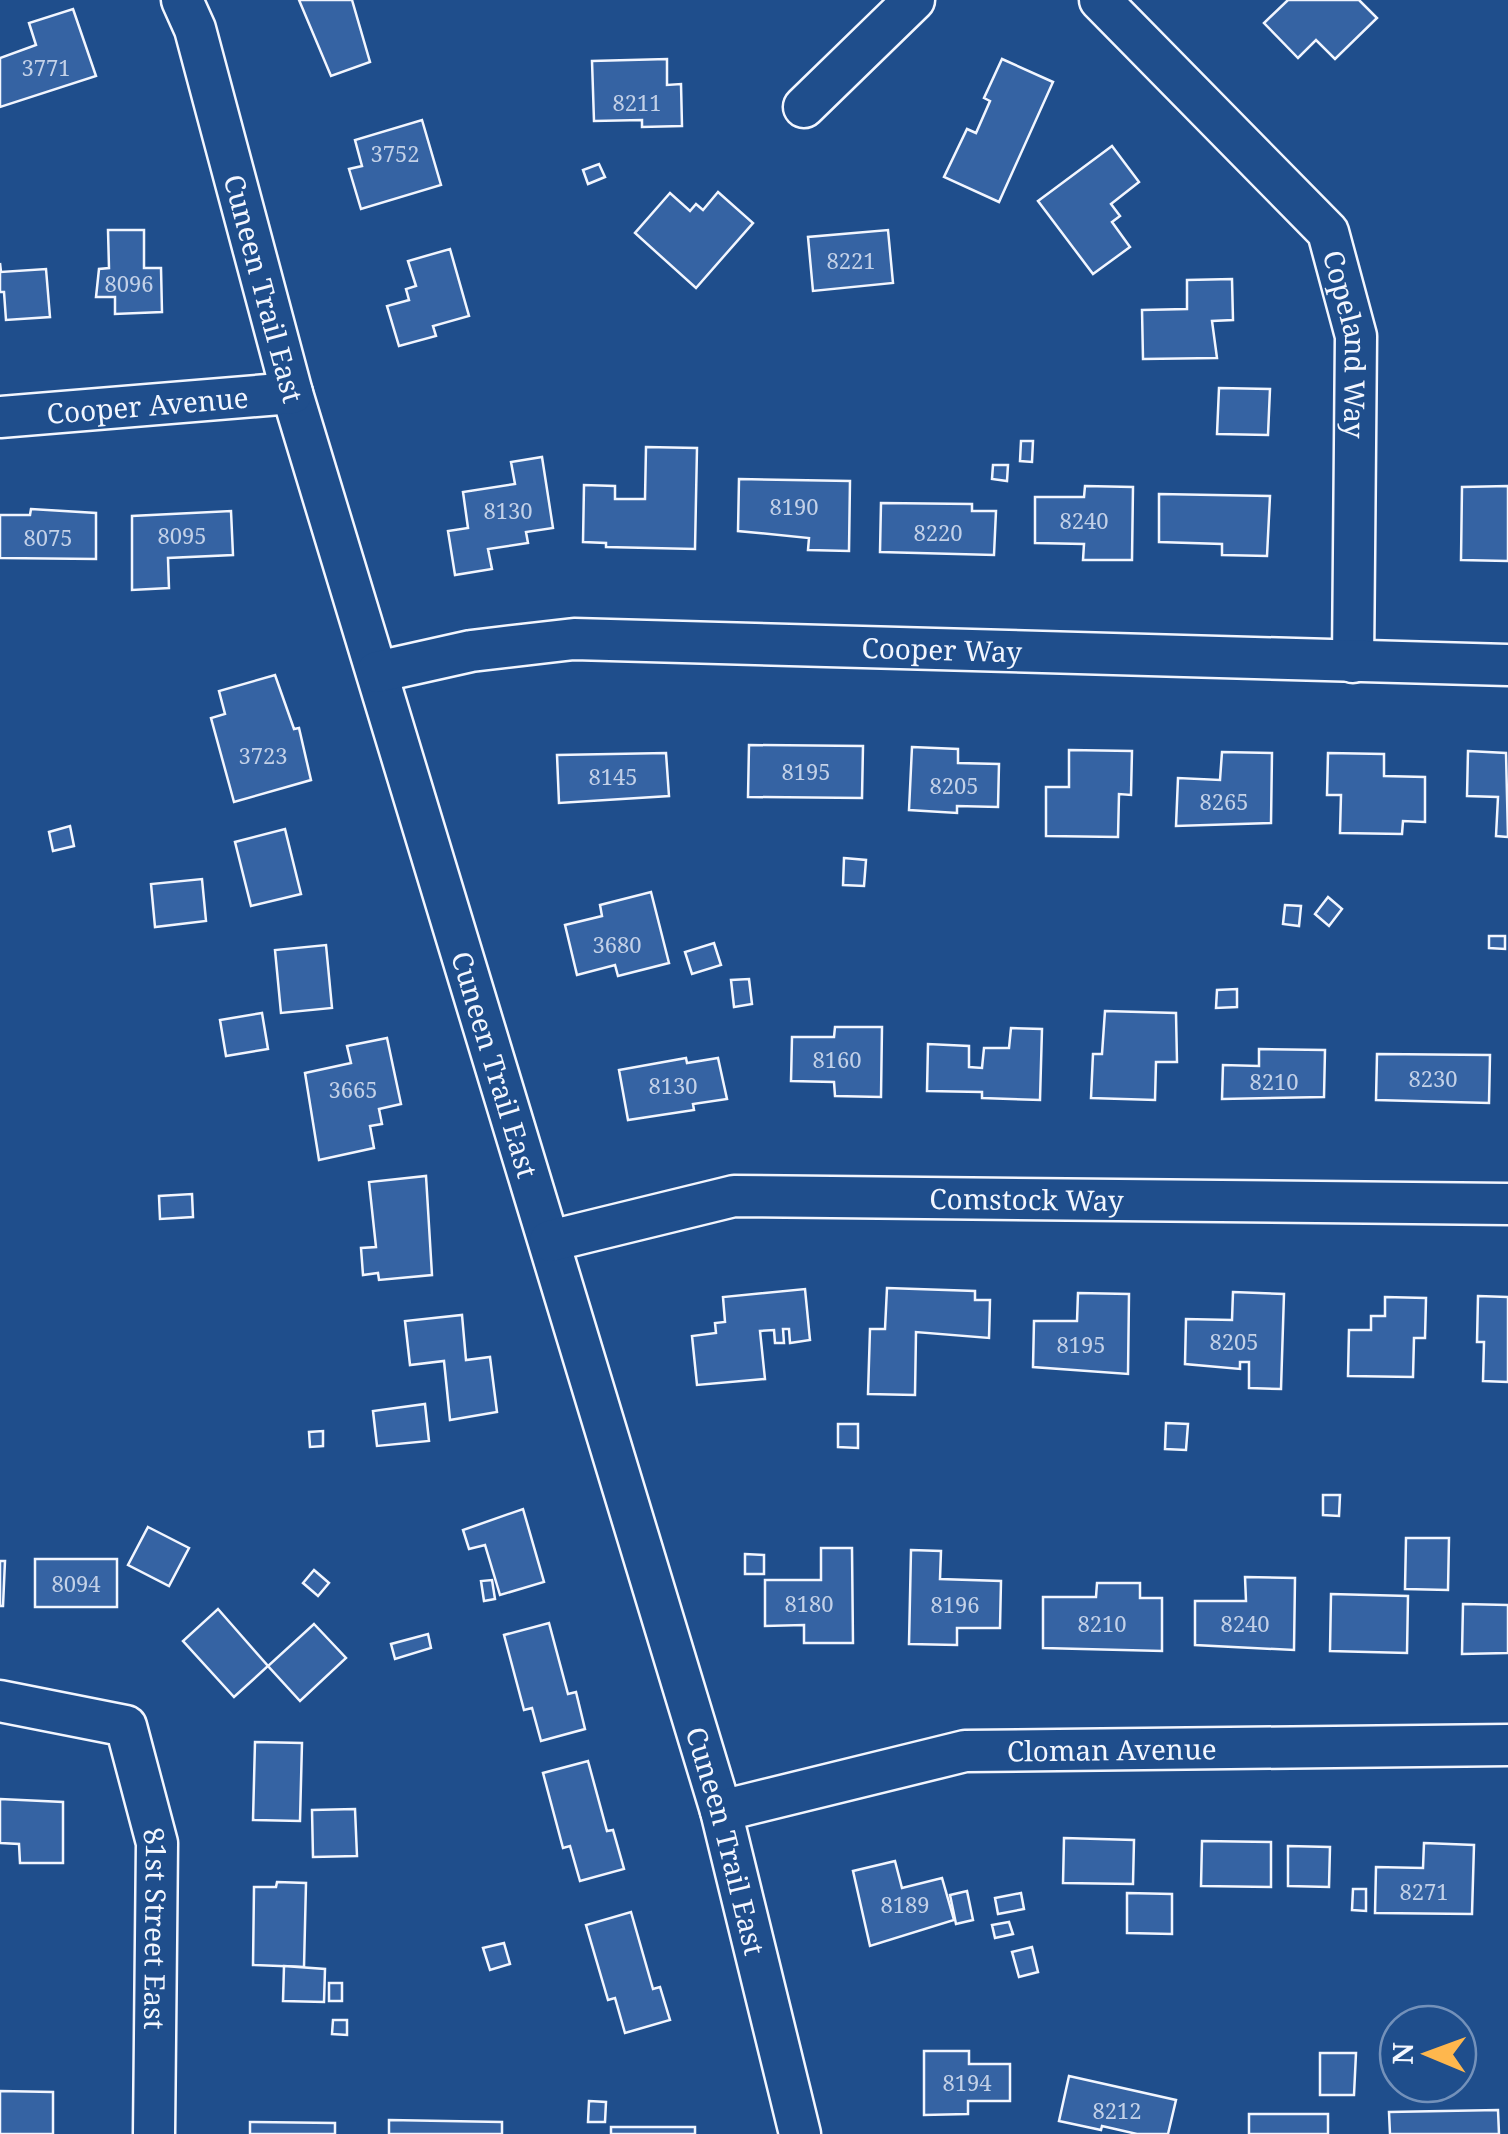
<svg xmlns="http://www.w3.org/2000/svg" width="1508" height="2134" font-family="'Noto Serif',serif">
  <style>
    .building { fill: #3563a3; stroke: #f2f6ff; stroke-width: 2.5 }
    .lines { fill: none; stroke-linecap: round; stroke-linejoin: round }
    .minor-casing { stroke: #f2f6ff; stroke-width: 45 }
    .minor { stroke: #1f4e8c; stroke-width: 40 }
    .labels { text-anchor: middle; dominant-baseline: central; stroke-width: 8; stroke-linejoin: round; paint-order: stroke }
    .number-label { font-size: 22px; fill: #c3d1e8 }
    .street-label { font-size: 28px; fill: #f2f6ff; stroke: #1f4e8c }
  </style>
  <rect width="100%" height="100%" fill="#1f4e8c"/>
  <!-- building -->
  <g class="building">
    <polygon points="299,0 352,0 370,62 331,76"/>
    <polygon points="1288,0 1359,0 1377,18 1335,59 1316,40 1298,58 1264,23"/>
    <polygon points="73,9 96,76 0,107 0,58 36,45 29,23"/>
    <polygon points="667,59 667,85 681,84 682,126 642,127 642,120 594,121 592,61"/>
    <polygon points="1002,59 1053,82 999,202 944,177 967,129 976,133 990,101 984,98"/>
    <polygon points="422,120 441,185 361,209 349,169 362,166 355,140"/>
    <polygon points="1112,146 1139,182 1111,204 1120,216 1112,222 1130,247 1093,274 1038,201"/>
    <polygon points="599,164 605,177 588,184 583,170"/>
    <polygon points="718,192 753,223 696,288 635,233 670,193 690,211 696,204 703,210"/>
    <polygon points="108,230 144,230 144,268 161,268 162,312 115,314 115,297 96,297 99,269 109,268"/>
    <polygon points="888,230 893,283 813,291 808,237"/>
    <polygon points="450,249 469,316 433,326 436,336 399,346 387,306 409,300 406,289 416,286 408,261"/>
    <polygon points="0,263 1,272 46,269 50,317 6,320 4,292 0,292"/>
    <polygon points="1232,279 1233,320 1212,321 1217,358 1143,359 1142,310 1187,309 1187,280"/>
    <polygon points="1219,388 1270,389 1268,435 1217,434"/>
    <polygon points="1021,441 1033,441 1032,462 1020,461"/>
    <polygon points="646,447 697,448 695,549 606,547 606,543 583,542 584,485 615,486 615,499 645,499"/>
    <polygon points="542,457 553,528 526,532 528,543 488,549 492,569 455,575 448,531 468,528 463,492 515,484 511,462"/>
    <polygon points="993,465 1008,465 1007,481 992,479"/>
    <polygon points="739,479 850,481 849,551 808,550 809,538 738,531"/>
    <polygon points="1085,486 1133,487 1132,560 1083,560 1084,544 1035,543 1035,497 1084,497"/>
    <polygon points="1508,486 1508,561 1461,560 1462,487"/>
    <polygon points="1159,494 1270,496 1267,556 1222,555 1222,544 1159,542"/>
    <polygon points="881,503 972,504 972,511 996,511 994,555 880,552"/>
    <polygon points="31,509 96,513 96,559 0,558 0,515 30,515"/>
    <polygon points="231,511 233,555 168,558 169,588 132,590 132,516"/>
    <polygon points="275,675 294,729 299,728 311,780 234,802 211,718 225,714 219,691"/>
    <polygon points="749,745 863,746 862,798 748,797"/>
    <polygon points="912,747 958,749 958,763 999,764 998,807 957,806 957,813 909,810"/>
    <polygon points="1069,750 1132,751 1131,795 1119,794 1118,837 1046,836 1046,787 1069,787"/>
    <polygon points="1468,751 1506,753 1508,837 1496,836 1498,797 1467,796"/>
    <polygon points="1222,752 1272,753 1271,823 1176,826 1178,778 1220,780"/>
    <polygon points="666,753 669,796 559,803 557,755"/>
    <polygon points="1328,753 1384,754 1384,776 1425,777 1425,822 1403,821 1402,834 1340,833 1341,795 1327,795"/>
    <polygon points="70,826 74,846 53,851 49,832"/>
    <polygon points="285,829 301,894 251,906 235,842"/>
    <polygon points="844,858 866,860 864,886 843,885"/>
    <polygon points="202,879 206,921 155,927 151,884"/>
    <polygon points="651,892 669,963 618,976 615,965 577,975 565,925 602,916 600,905"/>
    <polygon points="1328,897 1342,909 1329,926 1315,914"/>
    <polygon points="1285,905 1301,906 1299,926 1283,924"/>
    <polygon points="1489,936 1505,936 1505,949 1489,948"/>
    <polygon points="714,943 721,965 692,974 685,952"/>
    <polygon points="326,945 332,1008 281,1013 275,950"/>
    <polygon points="749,979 752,1004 734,1007 731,980"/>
    <polygon points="1237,989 1237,1007 1216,1008 1217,990"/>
    <polygon points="1105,1011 1176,1013 1177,1062 1156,1062 1155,1100 1091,1098 1093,1054 1102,1054"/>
    <polygon points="262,1013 268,1049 226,1056 220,1020"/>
    <polygon points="835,1027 882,1027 881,1097 835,1096 834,1082 791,1081 792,1037 834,1037"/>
    <polygon points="1011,1028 1042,1029 1040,1100 982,1098 982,1092 927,1091 928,1044 969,1046 969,1067 982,1068 984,1048 1009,1048"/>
    <polygon points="387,1038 401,1104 379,1109 382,1124 370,1126 374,1148 319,1160 305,1073 351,1063 347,1046"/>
    <polygon points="1259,1049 1325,1050 1324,1097 1222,1099 1223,1065 1259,1066"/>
    <polygon points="1377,1054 1490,1055 1489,1103 1376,1100"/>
    <polygon points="686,1058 687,1063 718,1058 727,1099 693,1104 694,1110 628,1120 619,1070"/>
    <polygon points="426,1176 432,1275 379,1280 378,1273 363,1275 361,1248 376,1247 369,1182"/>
    <polygon points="192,1194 193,1217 160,1219 159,1196"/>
    <polygon points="887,1288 975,1291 975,1300 990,1300 989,1338 916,1332 915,1395 868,1394 870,1329 885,1329"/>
    <polygon points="805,1289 810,1340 790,1343 789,1329 783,1329 784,1343 775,1343 774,1330 760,1331 765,1379 697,1385 692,1336 716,1333 715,1323 725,1322 723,1297"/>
    <polygon points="1233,1292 1284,1294 1281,1389 1249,1388 1249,1362 1240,1362 1240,1369 1185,1364 1186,1319 1232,1320"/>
    <polygon points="1078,1293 1129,1294 1128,1374 1033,1367 1034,1321 1077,1321"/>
    <polygon points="1478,1296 1508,1297 1508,1382 1483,1381 1484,1342 1477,1342"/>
    <polygon points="1385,1297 1426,1298 1425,1338 1414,1338 1413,1377 1348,1376 1349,1330 1371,1330 1371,1316 1385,1316"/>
    <polygon points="462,1315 466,1360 490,1357 497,1412 450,1420 444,1361 410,1365 405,1321"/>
    <polygon points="425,1404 429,1441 377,1446 373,1411"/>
    <polygon points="1166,1423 1188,1424 1186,1450 1165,1449"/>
    <polygon points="838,1424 858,1424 858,1448 838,1447"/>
    <polygon points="323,1431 323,1446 310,1447 309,1432"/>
    <polygon points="1323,1495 1340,1495 1339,1516 1323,1515"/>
    <polygon points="523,1509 544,1582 500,1595 485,1545 469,1549 463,1530"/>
    <polygon points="148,1527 189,1548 169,1586 128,1565"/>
    <polygon points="1406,1538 1449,1538 1448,1590 1405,1589"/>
    <polygon points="821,1548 852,1548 853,1643 804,1643 804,1625 765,1626 765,1580 821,1580"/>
    <polygon points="911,1550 941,1551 940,1579 1001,1581 1000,1628 957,1628 957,1645 909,1644"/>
    <polygon points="745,1554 764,1555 764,1574 745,1574"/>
    <rect x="35" y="1559" width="82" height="48"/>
    <polygon points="0,1561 5,1561 3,1606 0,1606"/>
    <polygon points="314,1570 329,1583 318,1596 303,1583"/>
    <polygon points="1245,1577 1295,1578 1294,1650 1195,1645 1195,1601 1246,1601"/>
    <polygon points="492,1580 495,1599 484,1601 481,1581"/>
    <polygon points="1097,1583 1140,1583 1140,1598 1162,1598 1162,1651 1043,1648 1043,1597 1096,1597"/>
    <polygon points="1331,1594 1408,1596 1407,1653 1330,1651"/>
    <polygon points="1463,1604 1508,1605 1508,1653 1462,1654"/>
    <polygon points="218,1609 268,1666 234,1697 183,1641"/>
    <polygon points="549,1623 568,1694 576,1692 585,1729 541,1741 532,1708 524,1710 504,1635"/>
    <polygon points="314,1624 346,1658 300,1701 268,1666"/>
    <polygon points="428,1634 431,1648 395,1659 391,1644"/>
    <polygon points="255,1742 302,1743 300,1821 253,1820"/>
    <polygon points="588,1761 607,1831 613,1830 624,1869 580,1881 570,1846 563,1848 543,1773"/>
    <polygon points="0,1799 63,1802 63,1863 20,1863 19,1844 0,1843"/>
    <polygon points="355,1809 357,1856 313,1857 312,1810"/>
    <polygon points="1064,1838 1134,1840 1133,1884 1063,1883"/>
    <polygon points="1202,1841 1271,1842 1271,1887 1201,1886"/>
    <polygon points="1424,1843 1474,1845 1472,1914 1375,1913 1376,1867 1423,1868"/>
    <polygon points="1288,1846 1330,1847 1329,1887 1288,1886"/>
    <polygon points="895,1861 902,1888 942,1878 954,1920 870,1946 853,1871"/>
    <polygon points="277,1882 306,1883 304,1967 253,1965 254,1887 276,1887"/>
    <polygon points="1353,1889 1366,1889 1366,1911 1352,1910"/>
    <polygon points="967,1891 973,1920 956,1924 950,1895"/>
    <polygon points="1021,1893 1024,1909 998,1914 995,1898"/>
    <polygon points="1127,1893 1172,1894 1172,1934 1127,1933"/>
    <polygon points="631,1912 653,1989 660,1987 670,2020 625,2033 615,1998 608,2000 586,1925"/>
    <polygon points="1009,1922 1013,1934 995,1938 992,1925"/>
    <polygon points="504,1943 510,1964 490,1970 483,1948"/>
    <polygon points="1032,1947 1038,1972 1019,1977 1012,1952"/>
    <polygon points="284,1966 325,1969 324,2002 283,2001"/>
    <rect x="329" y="1983" width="13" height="18"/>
    <polygon points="333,2020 347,2020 347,2035 332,2034"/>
    <polygon points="924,2051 969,2051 969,2064 1010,2064 1010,2101 968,2101 968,2114 924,2115"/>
    <polygon points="1320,2053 1356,2053 1354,2095 1320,2095"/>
    <polygon points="1069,2076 1176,2100 1168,2134 1137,2134 1102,2126 1101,2130 1059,2121"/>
    <polygon points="0,2091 53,2092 53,2134 0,2134"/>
    <polygon points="589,2101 606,2102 605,2122 588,2122"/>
    <polygon points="1498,2110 1499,2134 1390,2134 1389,2112"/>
    <rect x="1249" y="2114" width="79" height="20"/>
    <polygon points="389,2120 502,2122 502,2134 389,2134"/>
    <polygon points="250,2122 335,2123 335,2134 250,2134"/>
    <rect x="611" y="2127" width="84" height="7"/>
  </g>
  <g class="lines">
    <!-- minor casing -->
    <g class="minor-casing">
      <g id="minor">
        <path id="s1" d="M182,0L195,29L292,393L721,1811L800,2134"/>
        <path id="s2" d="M1100,0L1328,232L1356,336L1353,662"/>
        <polyline points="804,107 914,0"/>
        <path id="s3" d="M0,417L292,393"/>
        <path id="s4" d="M377,672L471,651L574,639L1508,665"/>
        <path id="s5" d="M550,1241L734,1196L1508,1204"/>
        <path id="s6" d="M0,1701L126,1726L157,1843L154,2134"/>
        <path id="s7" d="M721,1811L965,1751L1508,1745"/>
      </g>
    </g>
    <!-- minor -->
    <use href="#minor" class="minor"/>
  </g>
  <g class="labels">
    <!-- number labels -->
    <g class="number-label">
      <text x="46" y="67">3771</text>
      <text x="637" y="102">8211</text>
      <text x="395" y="153">3752</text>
      <text x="851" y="260">8221</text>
      <text x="129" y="283">8096</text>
      <text x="794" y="506">8190</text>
      <text x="508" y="510">8130</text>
      <text x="1084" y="520">8240</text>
      <text x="938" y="532">8220</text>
      <text x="182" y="535">8095</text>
      <text x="48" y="537">8075</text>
      <text x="263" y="755">3723</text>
      <text x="806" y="771">8195</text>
      <text x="613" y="776">8145</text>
      <text x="954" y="785">8205</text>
      <text x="1224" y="801">8265</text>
      <text x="617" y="944">3680</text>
      <text x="837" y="1059">8160</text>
      <text x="1433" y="1078">8230</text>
      <text x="1274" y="1081">8210</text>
      <text x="673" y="1085">8130</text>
      <text x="353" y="1089">3665</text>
      <text x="1234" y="1341">8205</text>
      <text x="1081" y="1344">8195</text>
      <text x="76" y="1583">8094</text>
      <text x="809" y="1603">8180</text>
      <text x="955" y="1604">8196</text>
      <text x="1102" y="1623">8210</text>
      <text x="1245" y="1623">8240</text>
      <text x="1424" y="1891">8271</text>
      <text x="905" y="1904">8189</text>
      <text x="967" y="2082">8194</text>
      <text x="1117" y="2110">8212</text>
    </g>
    <!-- street labels -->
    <g class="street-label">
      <text stroke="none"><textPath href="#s1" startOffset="300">Cuneen Trail East</textPath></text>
      <text stroke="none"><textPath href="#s2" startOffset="440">Copeland Way</textPath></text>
      <text stroke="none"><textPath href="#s3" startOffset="148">Cooper Avenue</textPath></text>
      <text stroke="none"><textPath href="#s4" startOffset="568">Cooper Way</textPath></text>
      <text stroke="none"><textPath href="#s1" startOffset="1110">Cuneen Trail East</textPath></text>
      <text stroke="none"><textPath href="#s5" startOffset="482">Comstock Way</textPath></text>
      <text stroke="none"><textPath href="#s7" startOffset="398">Cloman Avenue</textPath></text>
      <text stroke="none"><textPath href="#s1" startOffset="1920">Cuneen Trail East</textPath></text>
      <text stroke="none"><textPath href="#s6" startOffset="335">81st Street East</textPath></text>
    </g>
  </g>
  <!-- north arrow -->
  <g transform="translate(1428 2054) rotate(271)"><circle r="48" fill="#1f4e8c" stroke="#7391ba" stroke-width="2.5"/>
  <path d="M0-8L18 38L0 25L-18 38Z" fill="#ffb74d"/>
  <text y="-15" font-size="28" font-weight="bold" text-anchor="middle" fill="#f2f6ff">N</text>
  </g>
</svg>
